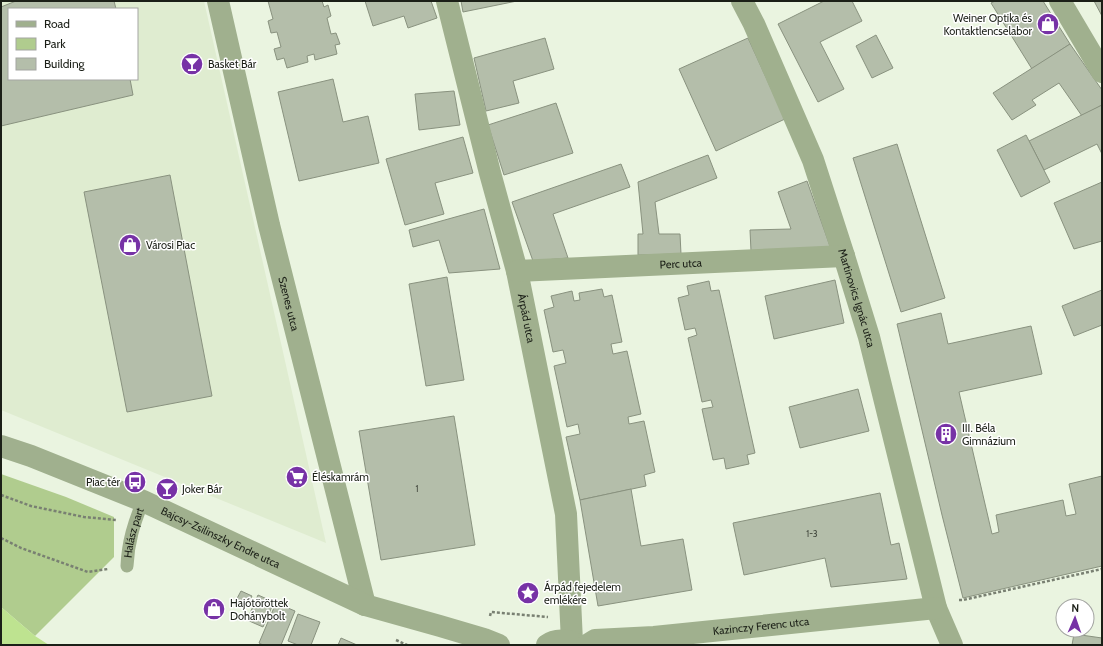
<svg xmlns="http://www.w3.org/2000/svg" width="1103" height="646" font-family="Cabin,sans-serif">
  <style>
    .built { fill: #dfecd0; fill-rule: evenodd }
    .green { fill: #b0cc8e }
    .water { fill: #bee390 }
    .building { fill: #b4beaa; stroke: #89927f }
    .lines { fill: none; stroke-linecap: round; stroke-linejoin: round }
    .path { stroke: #798072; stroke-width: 2.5; stroke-dasharray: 3 2; stroke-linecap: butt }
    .lane { stroke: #a0b08e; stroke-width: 13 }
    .street { stroke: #a0b08e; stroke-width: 22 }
    .labels { text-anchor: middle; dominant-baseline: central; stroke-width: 3; stroke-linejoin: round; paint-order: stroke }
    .number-label { font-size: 9px; fill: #41473c }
    .poi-label { font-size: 11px; fill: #1b1f17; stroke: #fff; text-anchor: start }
    .street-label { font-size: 11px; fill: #1b1f17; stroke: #fff }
  </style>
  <rect width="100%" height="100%" fill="#eaf4e0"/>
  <!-- built -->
  <path class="built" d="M7,1H204L326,543L1,410V3ZM9,9H137V79H9Z"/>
  <!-- green -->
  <polygon class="green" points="1,474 66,497 114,517 114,557 35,636 1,607"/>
  <!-- water -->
  <polygon class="water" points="1,607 35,636 49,645 1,645"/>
  <!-- building -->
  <g class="building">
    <polygon points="16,1 114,1 116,9 9,9 9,79 130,79 133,95 1,126 1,7"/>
    <polygon points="268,1 322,1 324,7 328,5 331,16 327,18 331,34 336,33 340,44 335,45 337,54 315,60 314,54 307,56 308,62 287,68 284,58 277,60 274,49 281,47 277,32 271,33 268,21 273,19"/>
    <polygon points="365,1 431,1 437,18 408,28 404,16 373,26"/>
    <polygon points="461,1 517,1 463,12"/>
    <polygon points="824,1 852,1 862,21 820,42 844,89 818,102 778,24"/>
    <polygon points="995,1 1043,1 1070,44 1032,69 991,3"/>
    <polygon points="1094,1 1102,1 1102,16"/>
    <polygon points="876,35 893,68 872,78 856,46"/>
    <polygon points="545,38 554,69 513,81 519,103 486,111 474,58"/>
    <polygon points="748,38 785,119 716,151 679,69"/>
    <polygon points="1070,44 1102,90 1102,105 1082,116 1059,83 1032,100 1036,105 1012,120 993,93"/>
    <polygon points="333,79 343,122 368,116 379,163 299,181 278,92"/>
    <polygon points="454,91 460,125 419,130 415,94"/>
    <polygon points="556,103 573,153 504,175 488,125"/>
    <polygon points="1102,105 1102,154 1097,144 1044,170 1029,141"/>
    <polygon points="1026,135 1050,182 1021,197 997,150"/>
    <polygon points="463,137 473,173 435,183 444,214 405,225 386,159"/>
    <polygon points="897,144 945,298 901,312 853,158"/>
    <polygon points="708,155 717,178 655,202 659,234 680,234 681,254 638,255 638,234 643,234 638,182"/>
    <polygon points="621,164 630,187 553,214 568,258 533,261 512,202"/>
    <polygon points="170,175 212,396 127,412 84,192"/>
    <polygon points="807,181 831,249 751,251 750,230 791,229 778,192"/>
    <polygon points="1102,182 1102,241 1074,249 1054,203"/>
    <polygon points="484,209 500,269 449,273 439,240 413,247 409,230"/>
    <polygon points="447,277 464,380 426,386 409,284"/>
    <polygon points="835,280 844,323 774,339 765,296"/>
    <polygon points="709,281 711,291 719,290 755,453 747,455 749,464 726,469 724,458 713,460 702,409 713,407 711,400 702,402 688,338 697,335 695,328 685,330 678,298 689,295 687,286"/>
    <polygon points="602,289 604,297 612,295 622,342 611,344 613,354 627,351 641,414 628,417 629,424 644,421 655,472 644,475 646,486 580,500 566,437 580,434 578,424 567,427 554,366 566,363 563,350 553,352 544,310 554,307 551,296 572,291 574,301 580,300 579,293"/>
    <polygon points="1102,290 1102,325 1074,336 1062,306"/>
    <polygon points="941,313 948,344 1031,326 1042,374 959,392 992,534 999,532 996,515 1063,500 1066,516 1076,514 1069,484 1102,476 1102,566 963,598 942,515 897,324"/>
    <polygon points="858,389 869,431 800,448 789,407"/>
    <polygon points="454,416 475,545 381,560 359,431"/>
    <polygon points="631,489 641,546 683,539 692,590 598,606 580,500"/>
    <polygon points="880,493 891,545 899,543 907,579 831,587 825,558 744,575 733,523"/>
    <polygon points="241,591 252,596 245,609 234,604"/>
    <polygon points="258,595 274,602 263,627 247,620"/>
    <polygon points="276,603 295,611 281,645 263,645 259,643"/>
    <polygon points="298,614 320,622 311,645 298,645 288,641"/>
    <polygon points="1074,634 1102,638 1102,645 1072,645"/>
    <polygon points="341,638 357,645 338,645"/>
  </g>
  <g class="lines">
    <!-- path -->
    <g class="path">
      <polyline points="1,495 31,506 84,517 116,520"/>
      <polyline points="1,538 21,548 88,572 108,569"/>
      <polyline points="959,600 963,600 1102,569"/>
      <polyline points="490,616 491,612 548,617"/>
      <polyline points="396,640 407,645"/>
    </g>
    <!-- lane -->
    <path class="lane" id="s1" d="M127,566C128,542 134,523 143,501"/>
    <!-- street -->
    <g class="street">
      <path id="s2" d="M218,1L269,225L365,605"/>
      <path id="s3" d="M447,1L490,173L517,271L566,514L572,642"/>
      <path id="s4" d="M742,1L754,24L813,160L844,256L869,337L936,608L952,645"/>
      <polyline points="1060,1 1102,72"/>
      <path id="s5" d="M517,271L844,256"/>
      <path id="s6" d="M1,446L31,456L143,501L365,605L440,626L484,639L499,645"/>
      <path d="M547,645C556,638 569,640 578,645"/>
      <path id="s7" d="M587,645L595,640L654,637L936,608"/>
    </g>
  </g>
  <!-- icons -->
  <defs>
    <g id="shop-disc" transform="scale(1.15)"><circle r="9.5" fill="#7732a6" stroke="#fff"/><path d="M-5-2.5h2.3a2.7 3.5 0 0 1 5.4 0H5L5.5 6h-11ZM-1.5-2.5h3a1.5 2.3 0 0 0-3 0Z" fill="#fff"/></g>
    <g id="bar-disc" transform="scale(1.15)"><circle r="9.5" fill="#7732a6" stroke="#fff"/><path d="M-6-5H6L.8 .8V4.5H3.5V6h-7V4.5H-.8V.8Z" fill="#fff"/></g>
    <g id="building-disc" transform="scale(1.15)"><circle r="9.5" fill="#7732a6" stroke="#fff"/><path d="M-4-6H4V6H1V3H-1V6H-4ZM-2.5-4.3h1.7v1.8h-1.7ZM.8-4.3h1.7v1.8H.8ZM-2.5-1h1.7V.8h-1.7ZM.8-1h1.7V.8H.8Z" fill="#fff"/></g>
    <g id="supermarket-disc" transform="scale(1.15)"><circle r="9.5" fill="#7732a6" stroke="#fff"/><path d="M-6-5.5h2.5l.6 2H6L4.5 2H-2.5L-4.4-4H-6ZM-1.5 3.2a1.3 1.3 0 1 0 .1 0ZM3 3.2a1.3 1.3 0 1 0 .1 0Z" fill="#fff"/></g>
    <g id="bus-disc" transform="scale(1.15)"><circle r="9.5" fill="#7732a6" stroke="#fff"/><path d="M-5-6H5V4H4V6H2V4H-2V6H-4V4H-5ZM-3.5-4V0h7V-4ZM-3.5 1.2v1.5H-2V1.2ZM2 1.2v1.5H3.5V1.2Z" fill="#fff"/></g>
    <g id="sight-disc" transform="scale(1.15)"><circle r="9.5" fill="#7732a6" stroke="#fff"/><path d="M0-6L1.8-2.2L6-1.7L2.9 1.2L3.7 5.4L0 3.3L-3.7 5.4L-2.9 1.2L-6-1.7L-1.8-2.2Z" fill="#fff"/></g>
  </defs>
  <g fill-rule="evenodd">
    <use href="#shop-disc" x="1048" y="24"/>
    <use href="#bar-disc" x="192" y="64"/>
    <use href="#shop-disc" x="130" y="245"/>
    <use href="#building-disc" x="946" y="434"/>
    <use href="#supermarket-disc" x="297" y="477"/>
    <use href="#bus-disc" x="135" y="482"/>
    <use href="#bar-disc" x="167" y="489"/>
    <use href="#sight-disc" x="528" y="593"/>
    <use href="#shop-disc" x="214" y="609"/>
  </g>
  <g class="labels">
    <!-- number labels -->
    <g class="number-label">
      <text x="417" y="488">1</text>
      <text x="812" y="533">1-3</text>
    </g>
    <!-- poi labels -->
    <g class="poi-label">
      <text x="1032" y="18" text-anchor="end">Weiner Optika és<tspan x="1032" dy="13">Kontaktlencselabor</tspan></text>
      <text x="208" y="64">Basket Bár</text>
      <text x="146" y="245">Városi Piac</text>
      <text x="962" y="428">III. Béla<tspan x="962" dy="13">Gimnázium</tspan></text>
      <text x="312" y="477">Éléskamrám</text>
      <text x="120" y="482" text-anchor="end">Piac tér</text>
      <text x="182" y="489">Joker Bár</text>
      <text x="544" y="587">Árpád fejedelem<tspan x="544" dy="13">emlékére</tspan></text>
      <text x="230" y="603">Hajótöröttek<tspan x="230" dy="13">Dohánybolt</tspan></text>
    </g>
    <!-- street labels -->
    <g class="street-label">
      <text stroke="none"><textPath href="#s5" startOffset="164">Perc utca</textPath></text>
      <text stroke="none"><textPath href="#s4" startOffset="319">Martinovics Ignác utca</textPath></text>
      <text stroke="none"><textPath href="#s2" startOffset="311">Szenes utca</textPath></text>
      <text stroke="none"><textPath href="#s3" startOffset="327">Árpád utca</textPath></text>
      <text stroke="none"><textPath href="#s1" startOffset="34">Halász part</textPath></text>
      <text stroke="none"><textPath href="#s6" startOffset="238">Bajcsy-Zsilinszky Endre utca</textPath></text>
      <text stroke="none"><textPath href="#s7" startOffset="176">Kazinczy Ferenc utca</textPath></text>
    </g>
  </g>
  <!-- border -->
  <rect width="1103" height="646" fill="none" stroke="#1b1f17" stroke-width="4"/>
  <!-- legend -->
  <rect x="8" y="8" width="130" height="72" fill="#ffffff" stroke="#a4a5a2"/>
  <rect x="16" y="21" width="20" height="6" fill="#a0b08e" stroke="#a4a5a2"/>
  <text x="44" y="28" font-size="12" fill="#1b1f17">Road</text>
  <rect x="16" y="38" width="20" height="12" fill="#b0cc8e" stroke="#a4a5a2"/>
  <text x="44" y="48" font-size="12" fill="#1b1f17">Park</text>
  <rect x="16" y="58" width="20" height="12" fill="#b4beaa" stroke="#a4a5a2"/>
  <text x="44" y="68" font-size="12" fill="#1b1f17">Building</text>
  <!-- north arrow -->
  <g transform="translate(1075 618) rotate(2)"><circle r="19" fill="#ffffff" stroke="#a4a5a2"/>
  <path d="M0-3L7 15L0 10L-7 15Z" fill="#7732a6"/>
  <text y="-6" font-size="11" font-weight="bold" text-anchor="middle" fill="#1b1f17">N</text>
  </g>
</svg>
